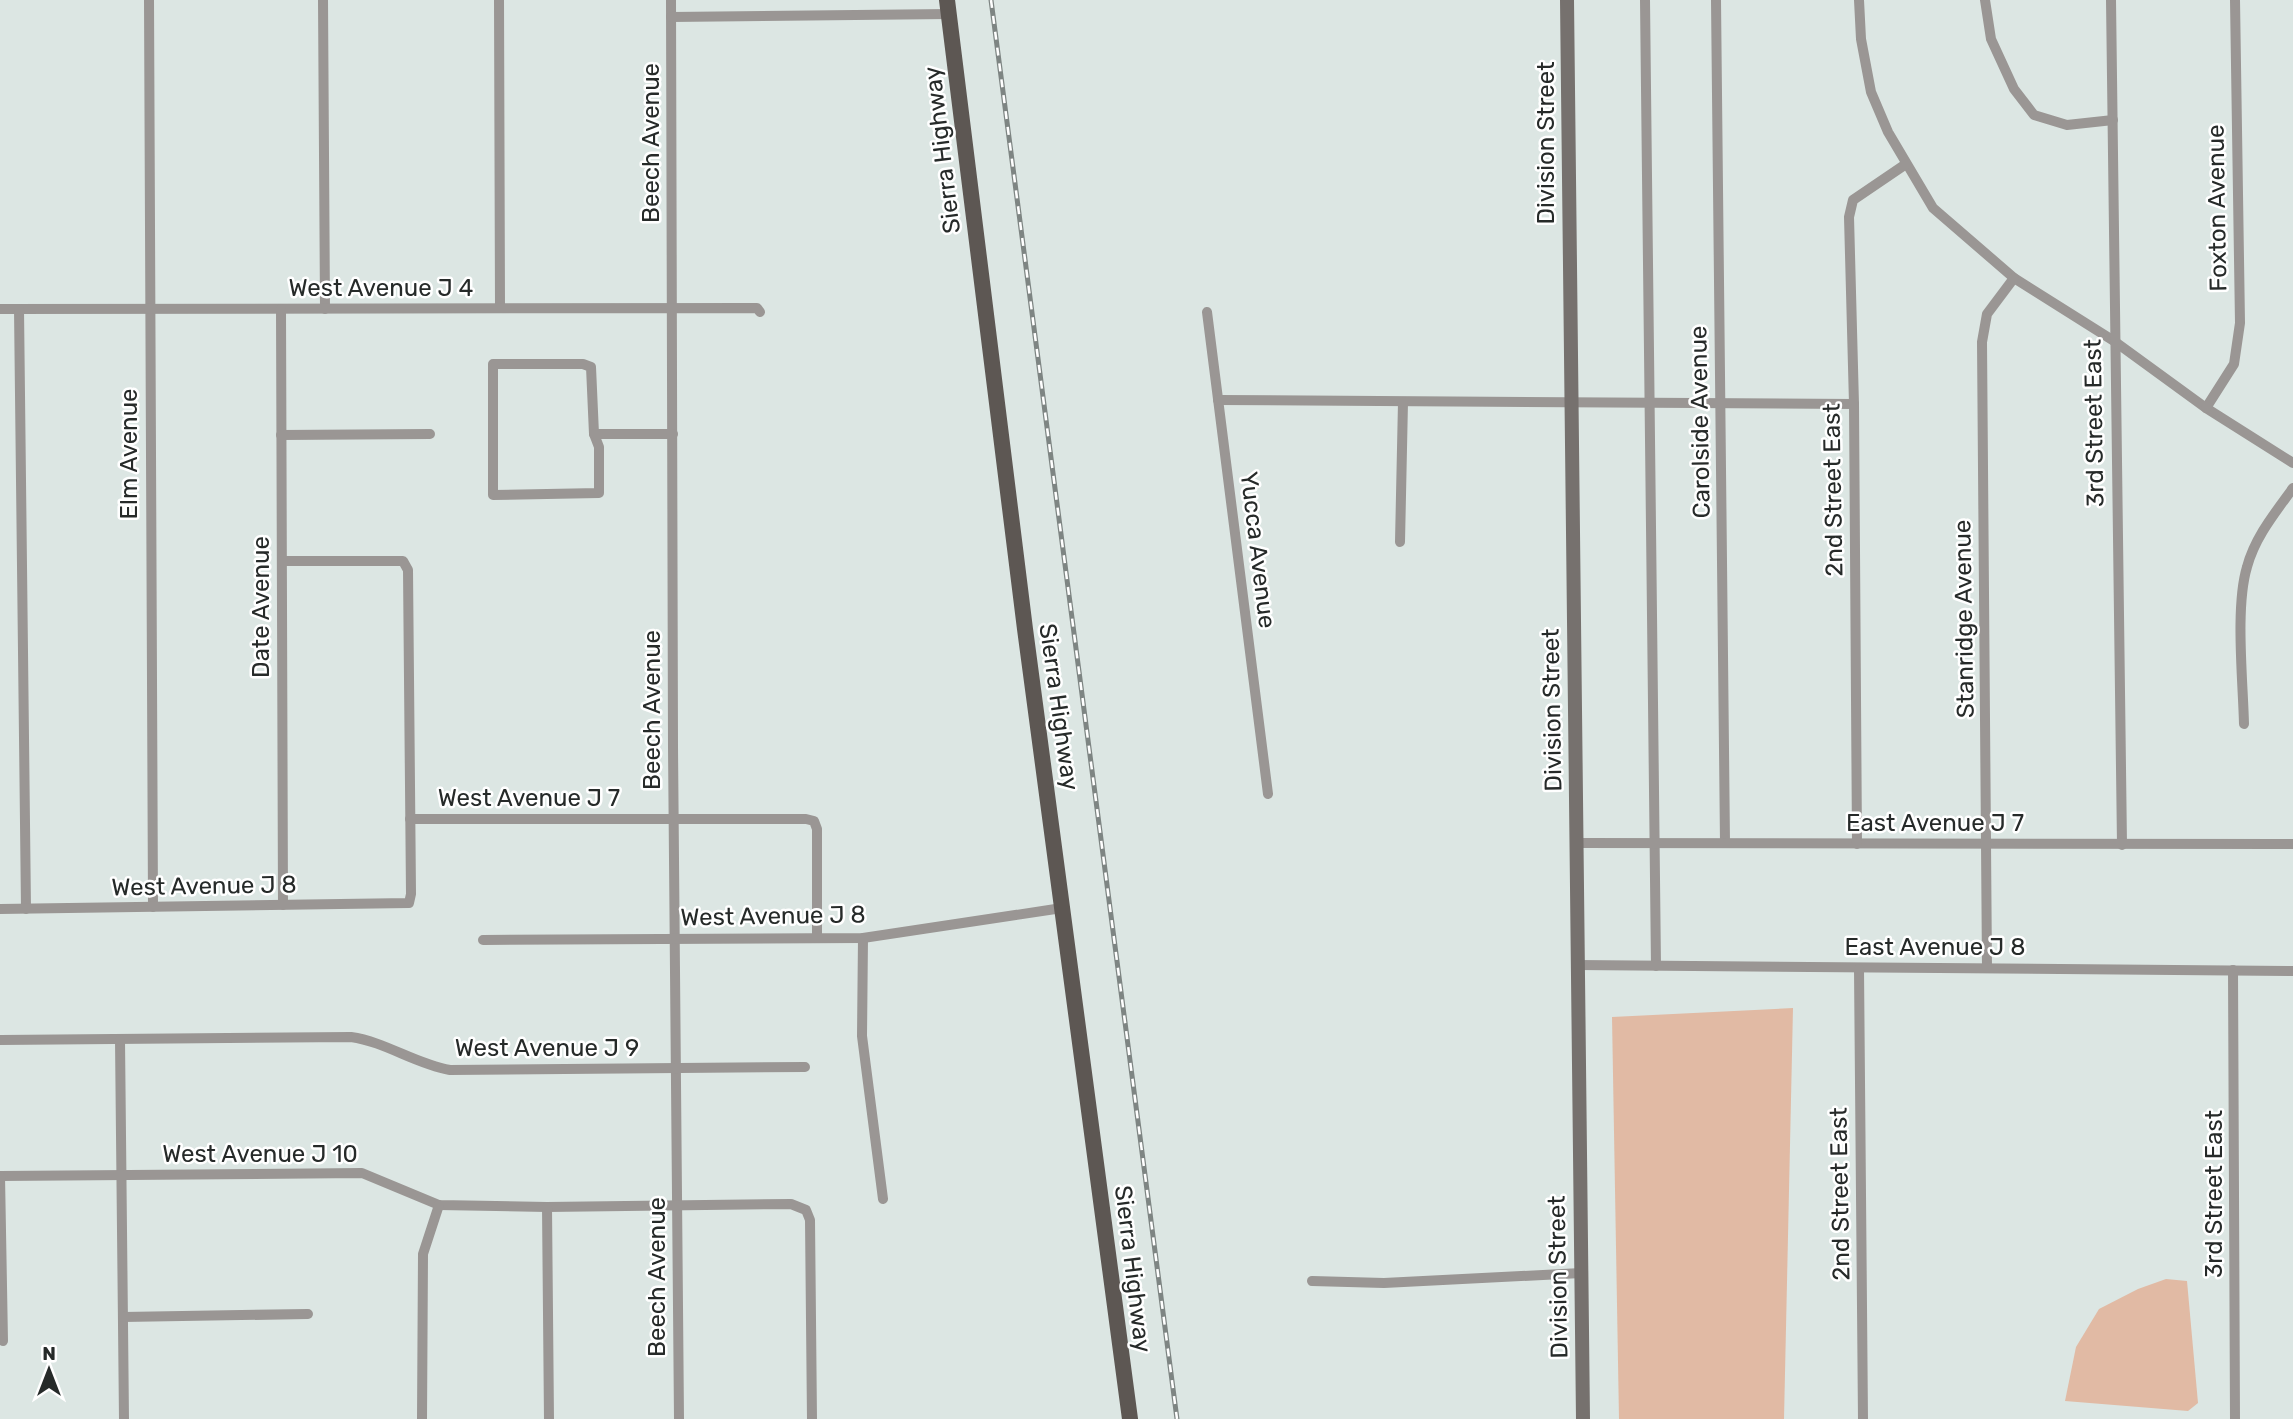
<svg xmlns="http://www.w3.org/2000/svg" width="2293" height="1419" font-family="Rubik,sans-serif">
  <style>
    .green { fill: #e1baa4 }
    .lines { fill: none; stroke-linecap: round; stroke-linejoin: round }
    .minor { stroke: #9a9694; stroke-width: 10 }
    .secondary { stroke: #76716e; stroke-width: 14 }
    .primary { stroke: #5d5753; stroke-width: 16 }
    .rail-casing { stroke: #7e8583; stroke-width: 5 }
    .rail { stroke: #fff; stroke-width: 2.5; stroke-dasharray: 8; stroke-linecap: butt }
    .labels { text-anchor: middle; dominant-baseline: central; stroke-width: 5; stroke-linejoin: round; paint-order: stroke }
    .street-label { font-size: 24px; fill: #262a29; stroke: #fff }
  </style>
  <rect width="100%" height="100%" fill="#dce6e3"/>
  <!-- green -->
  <g class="green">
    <polygon points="1793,1008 1784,1419 1619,1419 1612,1017"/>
    <polygon points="2166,1279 2187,1281 2198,1403 2188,1411 2065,1401 2076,1347 2099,1309 2138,1289"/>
  </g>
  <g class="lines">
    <!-- minor -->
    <g class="minor">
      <polyline points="149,0 153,907"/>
      <polyline points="323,0 325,309"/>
      <polyline points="499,0 500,308"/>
      <polyline points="671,0 673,747 679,1419"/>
      <polyline points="1645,0 1656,966"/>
      <polyline points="1716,0 1725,843"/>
      <polyline points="1859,0 1861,39 1871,92 1888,132 1933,208 2014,278 2114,341 2206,408 2293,463"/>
      <polyline points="1985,0 1991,39 2014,89 2034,115 2067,125 2113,120"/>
      <polyline points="2111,0 2122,845"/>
      <polyline points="671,17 949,14"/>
      <polyline points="0,309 757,308 760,312"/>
      <polyline points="19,309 26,909"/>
      <polyline points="281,309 283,905"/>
      <polyline points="1207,312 1268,794"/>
      <polygon points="493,364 583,364 591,367 594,434 599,447 599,493 493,495"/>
      <polyline points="1218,400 1854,404"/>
      <polyline points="2206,408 2234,364 2240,323 2235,0"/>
      <polyline points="594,434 673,434"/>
      <polyline points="281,435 430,434"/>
      <polyline points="1400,542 1403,402"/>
      <path d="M2244,724C2243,681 2235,607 2247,567C2255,537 2275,513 2293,488"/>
      <polyline points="410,819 806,819 814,821 817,829 817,938"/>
      <polyline points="1576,843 2293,844"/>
      <polyline points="1857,844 1854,404 1849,217 1853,200 1906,164"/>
      <polyline points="0,909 409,903 411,894 408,570 403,561 282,561"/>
      <polyline points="863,938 862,1036 883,1199"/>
      <polyline points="483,940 863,938 1062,908"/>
      <polyline points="1577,965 2293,971"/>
      <polyline points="1987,968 1982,342 1987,314 2014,278"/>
      <polyline points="1859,969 1863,1419"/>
      <polyline points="2233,970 2235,1419"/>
      <path d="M0,1040L351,1037C386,1042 415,1064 450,1070L805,1067"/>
      <polyline points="120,1040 124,1419"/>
      <polyline points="0,1176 362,1173 439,1205 547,1207 791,1204 806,1210 810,1220 812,1419"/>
      <polyline points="0,1176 3,1341"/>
      <polyline points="547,1207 549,1419"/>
      <polyline points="1312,1281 1384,1283 1581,1273"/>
      <polyline points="123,1317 308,1314"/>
      <polyline points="422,1419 423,1254 439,1205"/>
    </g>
    <!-- secondary -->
    <polyline class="secondary" points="1567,0 1583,1419"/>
    <!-- primary -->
    <polyline class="primary" points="947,0 1025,629 1130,1419"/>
    <!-- rail casing -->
    <g class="rail-casing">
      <polyline id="rail" points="991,0 1177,1419"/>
    </g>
    <!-- rail -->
    <use href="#rail" class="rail"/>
  </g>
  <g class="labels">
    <!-- street labels -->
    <g class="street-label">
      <text transform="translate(651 143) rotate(-90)">Beech Avenue</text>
      <text transform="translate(1546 143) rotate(-90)">Division Street</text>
      <text transform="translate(942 150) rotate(-97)">Sierra Highway</text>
      <text transform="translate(2217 208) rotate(-91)">Foxton Avenue</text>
      <text x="381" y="288">West Avenue J 4</text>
      <text transform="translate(1700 422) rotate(-91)">Carolside Avenue</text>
      <text transform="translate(2094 423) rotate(-91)">3rd Street East</text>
      <text transform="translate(129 454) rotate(-90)">Elm Avenue</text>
      <text transform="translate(1833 490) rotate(-91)">2nd Street East</text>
      <text transform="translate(1258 550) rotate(83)">Yucca Avenue</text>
      <text transform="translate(261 607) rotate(-90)">Date Avenue</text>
      <text transform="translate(1964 619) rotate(-91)">Stanridge Avenue</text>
      <text transform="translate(1059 707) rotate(82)">Sierra Highway</text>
      <text transform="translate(652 710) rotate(-90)">Beech Avenue</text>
      <text transform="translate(1552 710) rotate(-91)">Division Street</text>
      <text x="529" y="798">West Avenue J 7</text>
      <text x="1935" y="823">East Avenue J 7</text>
      <text transform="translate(204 886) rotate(-1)">West Avenue J 8</text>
      <text transform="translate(773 916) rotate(-1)">West Avenue J 8</text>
      <text x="1935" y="947">East Avenue J 8</text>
      <text x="547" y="1048">West Avenue J 9</text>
      <text x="260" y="1154">West Avenue J 10</text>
      <text transform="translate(1840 1194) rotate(-91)">2nd Street East</text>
      <text transform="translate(2214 1194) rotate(-90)">3rd Street East</text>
      <text transform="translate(1133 1269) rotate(83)">Sierra Highway</text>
      <text transform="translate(657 1277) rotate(-90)">Beech Avenue</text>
      <text transform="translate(1558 1277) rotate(-91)">Division Street</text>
    </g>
  </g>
  <!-- north arrow -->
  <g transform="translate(49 1370)" stroke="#ffffff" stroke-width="5" paint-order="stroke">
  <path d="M0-5L12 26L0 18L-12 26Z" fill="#262a29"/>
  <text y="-10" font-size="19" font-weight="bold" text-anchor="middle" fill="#262a29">N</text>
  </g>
</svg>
